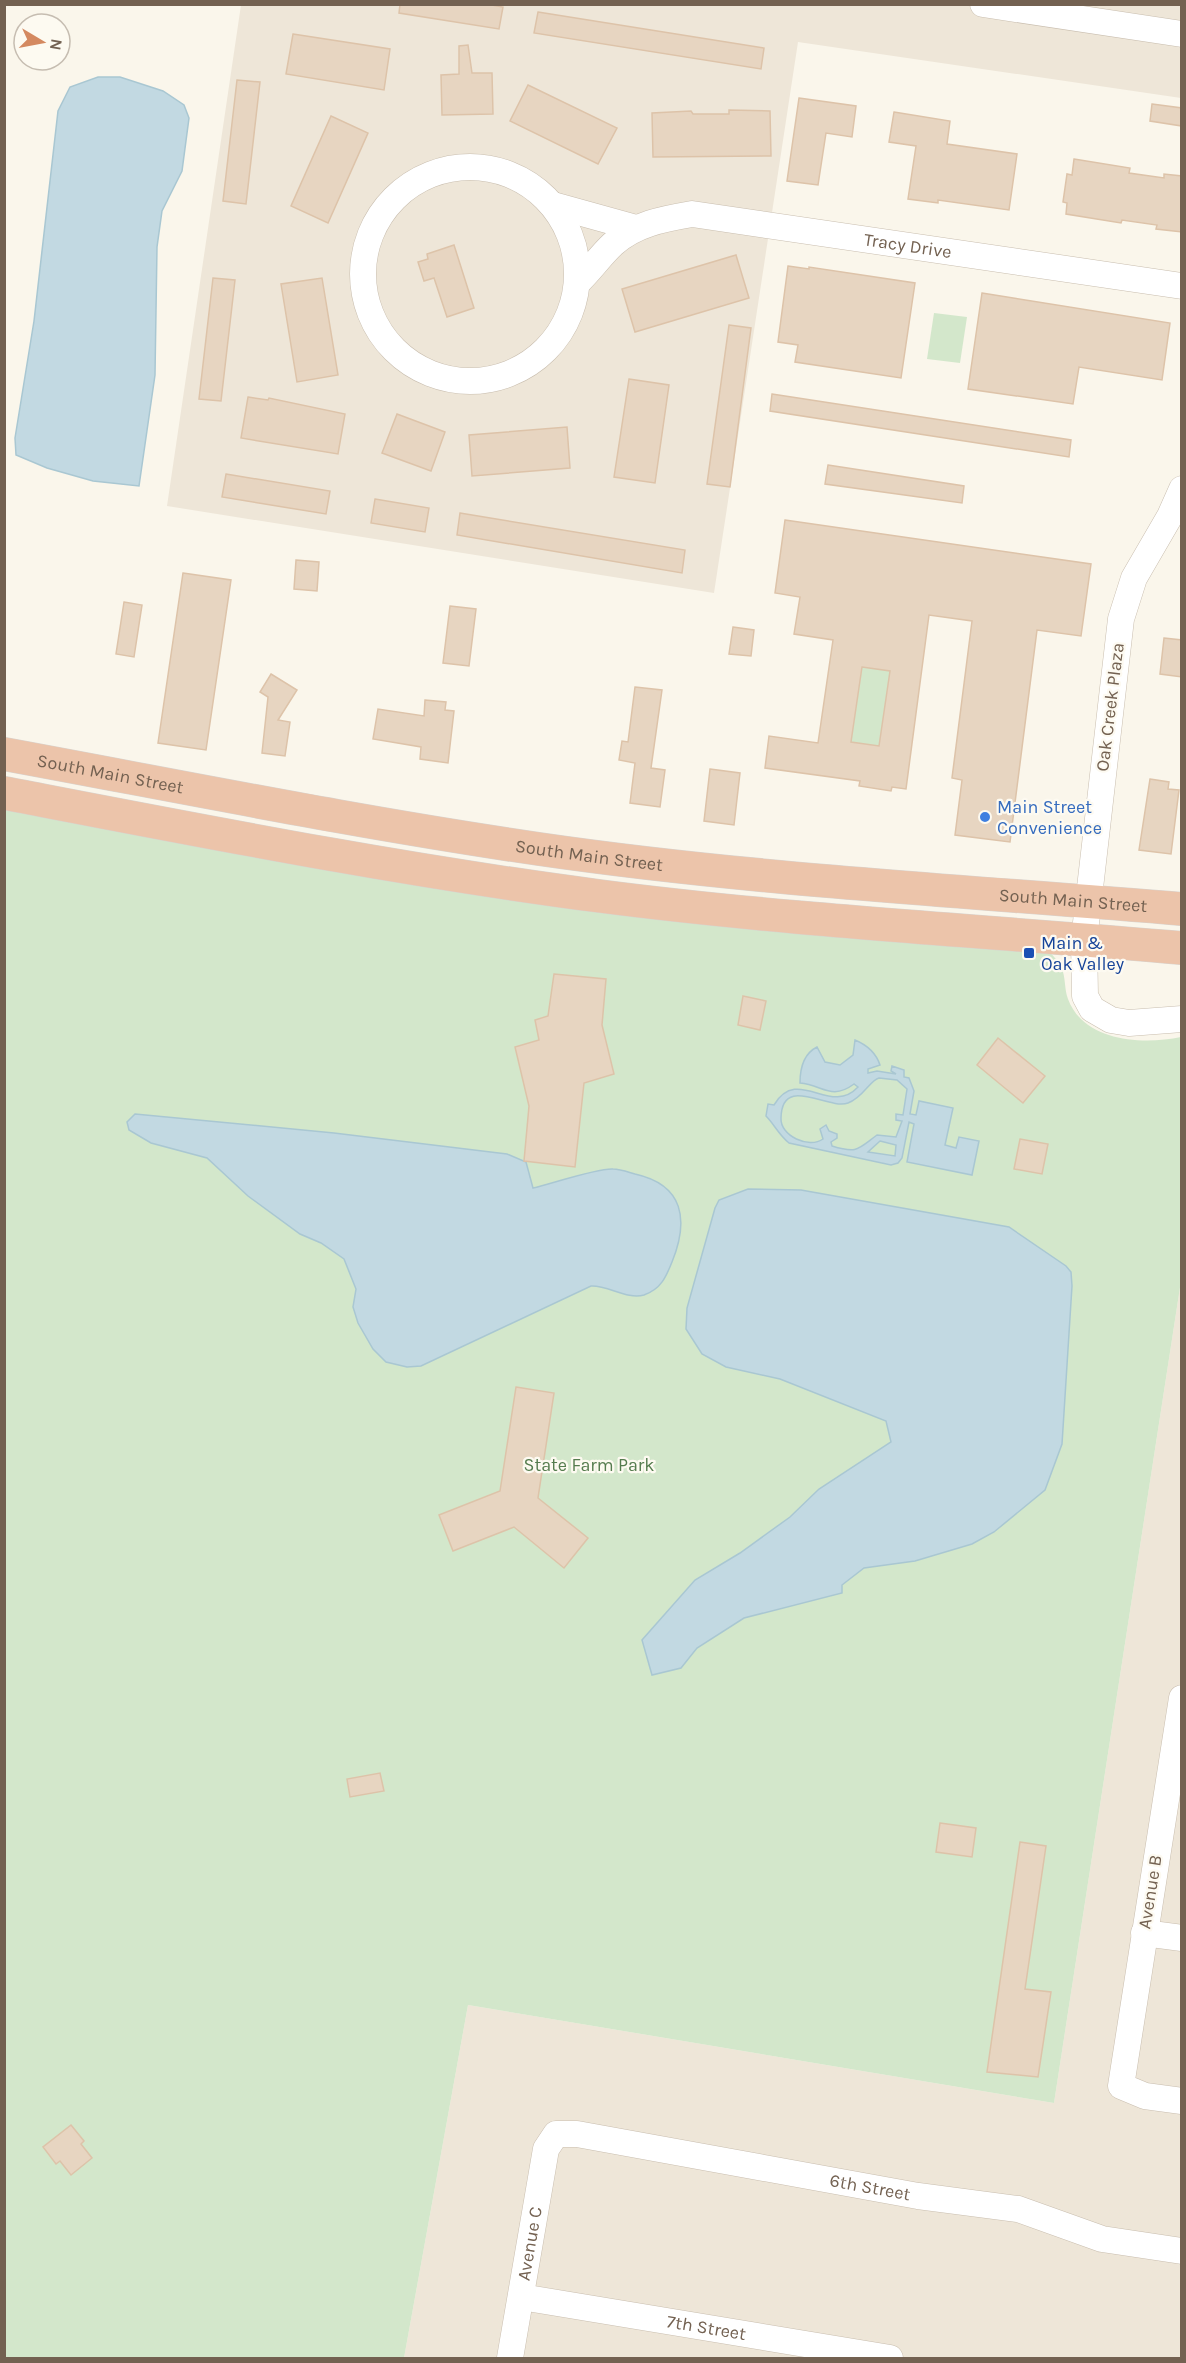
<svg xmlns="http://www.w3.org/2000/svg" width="1186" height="2363" font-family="Karla,sans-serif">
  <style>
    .residential { fill: #eee6d8 }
    .green { fill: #d3e7cb }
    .water { fill: #c2d9e2; stroke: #a9c7d2; stroke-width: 1.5; fill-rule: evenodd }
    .building { fill: #e7d5c1; stroke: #ddc3a9; stroke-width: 1.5; fill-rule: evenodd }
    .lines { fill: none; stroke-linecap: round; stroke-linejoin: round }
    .minor-casing { stroke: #c9beaf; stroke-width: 27 }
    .highway-casing { stroke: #d8d3ce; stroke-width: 34 }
    .minor { stroke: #fff; stroke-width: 26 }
    .highway { stroke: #ecc4aa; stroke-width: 33 }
    .shop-dot { fill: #3f7fe0; stroke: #fdfaf1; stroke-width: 2 }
    .transit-dot { fill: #1a4fb4; stroke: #fdfaf1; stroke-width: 2 }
    .labels { text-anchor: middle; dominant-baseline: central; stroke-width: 4.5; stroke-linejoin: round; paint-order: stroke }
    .street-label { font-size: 18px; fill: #736151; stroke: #fdfaf1 }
    .shop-label { font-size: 18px; fill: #366cbe; stroke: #fdfaf1; text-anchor: start }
    .transit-label { font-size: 18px; fill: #164399; stroke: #fdfaf1; text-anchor: start }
    .park-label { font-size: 18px; fill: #557c4e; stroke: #fdfaf1 }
  </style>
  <rect width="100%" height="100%" fill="#faf6eb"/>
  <!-- residential -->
  <g class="residential">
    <polygon points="241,5 1181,5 1181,98 798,42 714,593 167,506"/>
    <polygon points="1181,1281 1181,2358 404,2358 468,2005 1054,2103"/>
  </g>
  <!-- green -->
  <g class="green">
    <polygon points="934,313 967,317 960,363 927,359"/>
    <polygon points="862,667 890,671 879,746 851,742"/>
    <path d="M5,806L1047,949C1051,954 1058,960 1061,967C1066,976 1064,989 1068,999C1084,1042 1143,1045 1181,1037V1281L1054,2103L468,2005L404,2358H5Z"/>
  </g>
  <!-- water -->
  <g class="water">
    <polygon points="98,77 120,77 163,91 184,105 189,118 182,171 162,211 157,247 155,375 139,486 93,481 47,468 16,455 15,438 34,321 58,111 70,87"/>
    <path d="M855,1040C867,1045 876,1053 880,1065L868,1069V1073L877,1071L896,1074L891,1071L892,1066L904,1070V1077L909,1078L914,1091L910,1114L916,1115L919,1101L953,1108L945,1145L956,1148L959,1137L979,1141L972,1175L907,1162L914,1124L909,1122L902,1158L898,1163L891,1165L789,1143C779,1135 774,1124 766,1116L768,1104L774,1105C798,1065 830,1117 858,1087L854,1084C831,1101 823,1085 800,1083C800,1069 803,1054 817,1047L825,1062L840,1065L853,1055ZM879,1078L897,1080L907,1089L903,1115L896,1114V1120L902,1121L896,1137L877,1135C858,1149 858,1154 832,1146L831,1142L837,1138V1134L829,1131L826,1125L820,1129L823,1139C809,1149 780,1136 781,1118C782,1074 827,1110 848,1103C863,1098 870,1080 879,1078ZM880,1141L896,1145L895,1156L868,1152Z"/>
    <path d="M135,1114L334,1133L507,1154L526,1162L533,1188C551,1184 597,1168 613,1169C620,1169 628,1172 635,1174C684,1185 689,1220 672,1262C666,1277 661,1289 644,1295C627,1300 608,1285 591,1286L421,1366L407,1367L386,1362L373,1349L358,1323L353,1307L356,1289L344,1259L321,1243L300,1234L248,1196L207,1158L151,1143L129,1130L127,1122Z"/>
    <polygon points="748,1189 801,1190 1009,1227 1066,1266 1071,1272 1072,1286 1062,1444 1045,1490 994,1532 972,1544 915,1561 864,1568 842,1585 842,1593 744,1618 697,1648 681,1668 652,1675 642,1640 695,1580 740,1553 790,1517 819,1489 891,1442 886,1421 780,1379 726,1367 702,1354 686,1329 687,1308 715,1208 719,1200"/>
  </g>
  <!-- building -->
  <g class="building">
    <polygon points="400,4 486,4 503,7 499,29 399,13"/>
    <polygon points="538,12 764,48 761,69 534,33"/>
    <polygon points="293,34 390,49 384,90 286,74"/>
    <polygon points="468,45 472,73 492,73 493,114 442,115 441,75 459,74 459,46"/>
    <polygon points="237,80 260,82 246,204 223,201"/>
    <polygon points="528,85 617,128 598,164 510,121"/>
    <polygon points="799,98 856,106 852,137 826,133 818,185 787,181"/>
    <polygon points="1152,104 1182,108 1182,126 1150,121"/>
    <polygon points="729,110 770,111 771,156 653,157 652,113 691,111 693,114 729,114"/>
    <polygon points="894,112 950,121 947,144 1017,154 1009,210 938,200 938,203 908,199 916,146 889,142"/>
    <polygon points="331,116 368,133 328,223 291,206"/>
    <polygon points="1074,159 1130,168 1129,173 1164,178 1164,174 1182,176 1182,232 1156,229 1157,225 1122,220 1121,223 1066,214 1067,203 1063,202 1067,174 1072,175"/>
    <polygon points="454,245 474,308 447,317 434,278 424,281 418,262 428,259 427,254"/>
    <polygon points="736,255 749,298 635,332 622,289"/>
    <polygon points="788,266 809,269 809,267 915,283 901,378 795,362 798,345 778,342"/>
    <polygon points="213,278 235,280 221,401 199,399"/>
    <polygon points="322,278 338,375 297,382 281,284"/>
    <polygon points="982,293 1170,323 1162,380 1079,367 1073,404 968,389"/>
    <polygon points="729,325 751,328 730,487 707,484"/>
    <polygon points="629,379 669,385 655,483 614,477"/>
    <polygon points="772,394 1071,440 1069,457 770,411"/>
    <polygon points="248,397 268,400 269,398 345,414 338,454 241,438"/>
    <polygon points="397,414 445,432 431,471 382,453"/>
    <polygon points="567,427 570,468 472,476 469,435"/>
    <polygon points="828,465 964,486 962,503 825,484"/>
    <polygon points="226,474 330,491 326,514 222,497"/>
    <polygon points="375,499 429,508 425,532 371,523"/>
    <polygon points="460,513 685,550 682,573 457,535"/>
    <path d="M785,520L1091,564L1081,636L1037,630L1010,842L955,835L962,780L952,778L972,621L929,615L906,789L892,787L891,791L859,786L860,781L765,768L769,736L818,743L833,640L794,634L800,597L775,593ZM862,667L890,671L879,746L851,742Z"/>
    <polygon points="296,560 319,562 317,591 294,589"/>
    <polygon points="183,573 231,580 206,750 158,743"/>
    <polygon points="124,602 142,605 134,657 116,654"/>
    <polygon points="450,606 476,609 469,666 443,663"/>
    <polygon points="733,627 754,630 751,656 729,654"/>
    <polygon points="1164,638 1182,640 1182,677 1160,674"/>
    <polygon points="271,674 297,690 278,720 290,722 285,756 262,753 268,697 260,692"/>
    <polygon points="635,687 662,690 651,768 665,770 660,807 630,803 635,763 619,760 622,741 628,742"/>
    <polygon points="425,700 446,702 445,710 454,711 448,763 420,759 421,747 373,739 378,709 424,716"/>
    <polygon points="710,769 740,773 734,825 704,821"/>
    <polygon points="1150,779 1169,782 1168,789 1179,790 1171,854 1139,850"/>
    <polygon points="554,974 606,979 602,1025 614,1074 584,1083 575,1167 524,1161 529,1106 515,1047 539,1040 535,1020 548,1016"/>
    <polygon points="743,996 766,1001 760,1030 738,1025"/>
    <polygon points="998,1038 1045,1076 1023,1103 977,1065"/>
    <polygon points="1020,1139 1048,1144 1042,1174 1014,1169"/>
    <polygon points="516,1387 554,1393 538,1498 588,1538 564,1568 514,1527 453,1551 439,1515 500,1491"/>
    <polygon points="380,1773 384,1791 350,1797 347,1779"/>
    <polygon points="940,1823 976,1828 972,1857 936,1852"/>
    <polygon points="1020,1842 1046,1846 1025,1989 1051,1992 1038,2077 987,2072"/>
    <polygon points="71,2125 84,2141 81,2144 92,2158 71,2175 60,2161 56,2164 43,2147"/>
  </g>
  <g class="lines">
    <!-- minor casing -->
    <g class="minor-casing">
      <g id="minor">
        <polyline points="983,4 1182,34"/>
        <circle cx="470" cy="274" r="107"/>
        <polyline points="553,205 636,228"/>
        <path id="s1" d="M577,283C590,271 600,256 613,244C635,224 663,219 692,214L1182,286"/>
        <polyline points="1182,489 1170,516 1134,578 1121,619 1084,940 1085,996 1092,1009 1111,1020 1129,1023 1182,1019"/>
        <polyline points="1182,1698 1121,2086 1145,2096 1182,2101"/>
        <polyline points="1144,1933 1182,1938"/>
        <path id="s2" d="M521,2297L890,2358"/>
        <path id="s3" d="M510,2358L546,2149L556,2134H577L918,2196L1018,2209L1102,2239L1182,2251"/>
      </g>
    </g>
    <!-- highway casing -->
    <g class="highway-casing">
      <g id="highway">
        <path id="s4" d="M4,754C183,787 360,823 539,849C752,880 967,891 1182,909"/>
        <path d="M4,793C202,831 399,870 599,896C792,921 987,931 1182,948"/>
      </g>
    </g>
    <!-- minor -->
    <use href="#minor" class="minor"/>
    <!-- highway -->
    <use href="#highway" class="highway"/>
  </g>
  <!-- markers -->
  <circle class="shop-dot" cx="985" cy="817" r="6"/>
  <rect class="transit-dot" x="1023" y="947" width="12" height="12" rx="3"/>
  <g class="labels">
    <!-- street labels -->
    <g class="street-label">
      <text stroke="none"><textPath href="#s1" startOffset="357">Tracy Drive</textPath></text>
      <text transform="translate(1110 707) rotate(-83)">Oak Creek Plaza</text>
      <text stroke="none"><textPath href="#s4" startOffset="108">South Main Street</textPath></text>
      <text stroke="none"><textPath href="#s4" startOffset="594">South Main Street</textPath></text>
      <text stroke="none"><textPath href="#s4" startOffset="1080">South Main Street</textPath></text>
      <text transform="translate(1150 1892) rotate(-81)">Avenue B</text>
      <text stroke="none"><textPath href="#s3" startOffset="549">6th Street</textPath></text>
      <text stroke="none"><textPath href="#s3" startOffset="116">Avenue C</textPath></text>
      <text stroke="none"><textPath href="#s2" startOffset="188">7th Street</textPath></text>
    </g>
    <!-- shop labels -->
    <g class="shop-label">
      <text x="997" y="807">Main Street<tspan x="997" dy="21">Convenience</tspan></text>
    </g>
    <!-- transit labels -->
    <g class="transit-label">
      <text x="1041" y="943">Main &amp;<tspan x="1041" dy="21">Oak Valley</tspan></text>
    </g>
    <!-- park labels -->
    <g class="park-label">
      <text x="589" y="1465">State Farm Park</text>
    </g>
  </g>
  <!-- border -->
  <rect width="1186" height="2363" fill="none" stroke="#736151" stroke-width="12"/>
  <!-- north arrow -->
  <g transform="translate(42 42) rotate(100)"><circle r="28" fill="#fdfaf1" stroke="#c6bdb1" stroke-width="1.5"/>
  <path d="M0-4.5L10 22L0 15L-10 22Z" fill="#d48960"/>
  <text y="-9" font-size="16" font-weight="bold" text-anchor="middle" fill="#736151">N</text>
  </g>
</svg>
